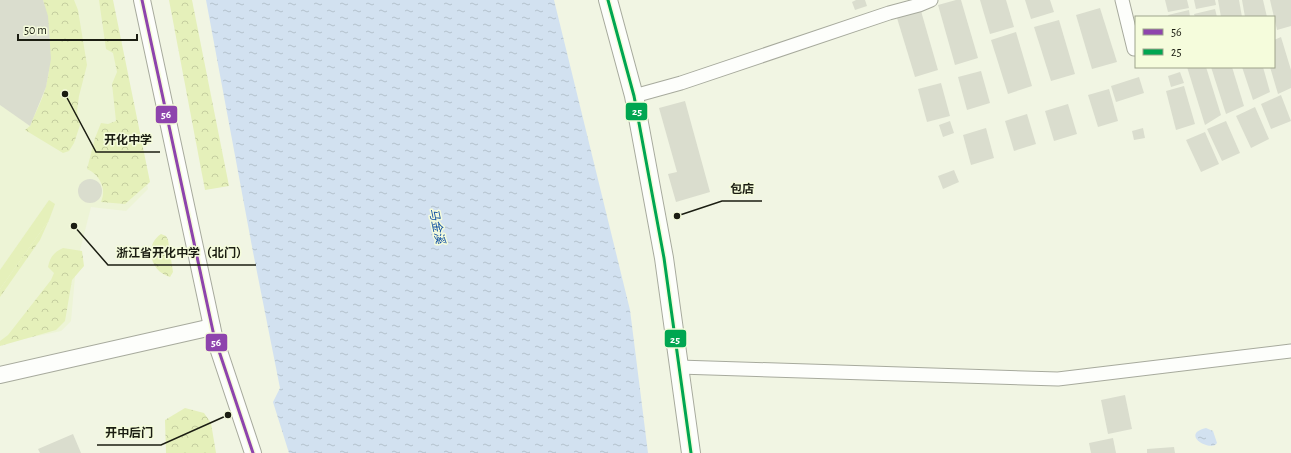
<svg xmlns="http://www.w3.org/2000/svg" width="1291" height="453" font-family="'Alegreya Sans','Noto Sans SC',sans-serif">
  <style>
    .built { fill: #edf4d6 }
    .forest { fill: url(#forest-crowns) }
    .pitch { fill: #e5f0ba }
    .water { fill: url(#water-ripples) }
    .building { fill: #daddce }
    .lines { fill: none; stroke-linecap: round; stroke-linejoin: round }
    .minor-casing { stroke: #a7aa9d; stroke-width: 15 }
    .tertiary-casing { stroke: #a7aa9d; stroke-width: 18 }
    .secondary-casing { stroke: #a7aa9d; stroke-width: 20 }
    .minor { stroke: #fdfefb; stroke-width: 13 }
    .tertiary { stroke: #fdfefb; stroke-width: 16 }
    .secondary { stroke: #fdfefb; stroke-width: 18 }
    .bus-1-casing { stroke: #f5fcdc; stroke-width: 6 }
    .bus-2-casing { stroke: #f5fcdc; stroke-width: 6 }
    .bus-1 { stroke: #8e44ad; stroke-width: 3 }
    .bus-2 { stroke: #00a651; stroke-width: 3 }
    .labels { text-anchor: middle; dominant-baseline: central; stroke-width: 3; stroke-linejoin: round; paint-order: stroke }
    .water-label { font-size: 12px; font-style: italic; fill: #1252a3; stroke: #f5fcdc }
    .leader { fill: none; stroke: #1b1d12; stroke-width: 1.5 }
    .callout-dot { fill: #1b1d12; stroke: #f5fcdc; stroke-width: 1.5 }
    .callout-label { font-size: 12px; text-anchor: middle; font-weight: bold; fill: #1b1d12; stroke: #f5fcdc; stroke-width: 3; stroke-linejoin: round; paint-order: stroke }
    .line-badge { stroke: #f5fcdc; stroke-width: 1.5 }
    .badge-label { font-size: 11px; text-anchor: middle; font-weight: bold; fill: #fff }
  </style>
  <defs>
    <pattern id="forest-crowns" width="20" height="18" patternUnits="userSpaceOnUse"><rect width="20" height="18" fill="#e5f0ba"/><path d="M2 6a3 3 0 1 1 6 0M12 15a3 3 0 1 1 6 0" fill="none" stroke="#c4cd9f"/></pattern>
    <pattern id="water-ripples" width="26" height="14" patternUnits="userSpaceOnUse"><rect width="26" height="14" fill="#d2e1f0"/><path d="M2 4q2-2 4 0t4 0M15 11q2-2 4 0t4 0" fill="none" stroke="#b4c1cd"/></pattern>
  </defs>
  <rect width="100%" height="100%" fill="#f1f5e3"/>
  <!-- built -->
  <polygon class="built" points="0,0 110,0 148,189 126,211 91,207 76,266 71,321 61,331 0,344"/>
  <!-- forest -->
  <g class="forest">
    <path d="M43,0H74L78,10L87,65L79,96L77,111L80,125L74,143L69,151L63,153L25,130L30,126C35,113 43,99 46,86C53,58 50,28 43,0Z"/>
    <path d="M99,0H113L150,182L125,204L101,202C107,189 100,175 87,169L95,138L101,123L108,124L116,121L112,84L117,72L113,53L106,49Z"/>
    <polygon points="169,0 192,0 229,186 205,190"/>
    <polygon points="49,220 40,240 0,297 0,289"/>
    <path d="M161,234L166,236L168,240L173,272L170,277C151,272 143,246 161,234Z"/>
    <path d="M63,248L82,251L84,266L72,280L65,321L56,330L0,346V341L8,335L51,280L54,273L48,267C50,257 54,252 63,248Z"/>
    <polygon points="185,408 204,413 211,423 216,453 166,453 165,420"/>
  </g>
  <!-- pitch -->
  <polygon class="pitch" points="49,200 55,204 49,220 0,289 0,270"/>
  <!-- water -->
  <g class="water">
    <polygon points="206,0 554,0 630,310 648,453 289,453 273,402 280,388 253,252"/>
    <path d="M1206,428L1213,431L1217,443C1211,453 1179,434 1206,428Z"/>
  </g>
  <!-- building -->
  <g class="building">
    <polygon points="0,0 43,0 48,16 51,59 46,87 30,126 0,105"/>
    <polygon points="856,0 865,0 867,6 855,10 852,2"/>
    <polygon points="956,0 961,0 978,58 955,65 938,5"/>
    <polygon points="980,0 1006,0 1014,27 990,34"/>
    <polygon points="1025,0 1050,0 1054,12 1031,19"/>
    <polygon points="1165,0 1187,0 1189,8 1168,12"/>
    <polygon points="1194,0 1215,0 1216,5 1196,9"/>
    <polygon points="1218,0 1239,0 1242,17 1221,17"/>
    <polygon points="1242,0 1263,0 1267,17 1245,17"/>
    <polygon points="1270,0 1291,0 1291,26 1277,30"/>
    <polygon points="1100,8 1117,62 1092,69 1076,15"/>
    <polygon points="1215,9 1217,17 1195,17 1194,14"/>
    <polygon points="1189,10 1190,17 1169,17 1168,15"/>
    <polygon points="921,11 938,70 915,77 897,18"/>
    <polygon points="1059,20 1075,74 1051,81 1034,27"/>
    <polygon points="1016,32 1032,86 1008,94 991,40"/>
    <polygon points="1281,37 1291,70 1291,88 1278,94 1270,67 1274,67 1274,40"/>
    <polygon points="1187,67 1206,67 1221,115 1205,125"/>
    <polygon points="1211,67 1232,67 1244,106 1226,114"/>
    <polygon points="1242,67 1263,67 1270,92 1253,100"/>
    <polygon points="981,71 990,103 967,110 958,77"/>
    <polygon points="1180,72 1184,83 1171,87 1168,76"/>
    <polygon points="1139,77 1144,93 1116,102 1111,86"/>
    <polygon points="941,83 950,116 927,122 918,89"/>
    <polygon points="1184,86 1195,124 1176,130 1166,91"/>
    <polygon points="1109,89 1118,121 1098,127 1088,95"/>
    <polygon points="1281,95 1291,121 1271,129 1261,104"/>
    <polygon points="685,101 710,192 676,202 668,174 677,172 659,108"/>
    <polygon points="1068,104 1077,134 1054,141 1045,111"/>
    <polygon points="1255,107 1269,139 1251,148 1236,116"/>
    <polygon points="1027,114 1036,144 1014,151 1005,121"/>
    <polygon points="950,121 954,133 943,137 939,125"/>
    <polygon points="1226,121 1240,153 1222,161 1207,129"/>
    <polygon points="986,128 994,158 971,165 963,135"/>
    <polygon points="1143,128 1145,138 1134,140 1132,131"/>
    <polygon points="1205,132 1219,164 1201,172 1186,140"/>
    <polygon points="954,170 959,182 943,189 938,176"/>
    <circle cx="90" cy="191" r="12"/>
    <polygon points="1125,395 1132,429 1108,434 1101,400"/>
    <polygon points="73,434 81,453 40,453 38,449"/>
    <polygon points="1113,438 1116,453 1091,453 1089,443"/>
    <polygon points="1174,447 1175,453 1147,453 1147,449"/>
  </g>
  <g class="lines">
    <!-- minor casing -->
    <g class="minor-casing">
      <g id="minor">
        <polyline points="1122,0 1134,49"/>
        <polyline points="634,96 681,83 889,13 919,5 931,0"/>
        <polyline points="679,367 1058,379 1291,351"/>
      </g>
    </g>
    <!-- tertiary casing -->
    <g class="tertiary-casing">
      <g id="tertiary">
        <polyline points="142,0 214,336 253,453"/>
        <polyline points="0,375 212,327"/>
      </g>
    </g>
    <!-- secondary casing -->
    <g class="secondary-casing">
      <polyline id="secondary" points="608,0 634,96 664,258 691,453"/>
    </g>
    <!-- minor -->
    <use href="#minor" class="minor"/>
    <!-- tertiary -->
    <use href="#tertiary" class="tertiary"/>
    <!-- secondary -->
    <use href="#secondary" class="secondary"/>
    <!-- bus-1 casing -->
    <g class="bus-1-casing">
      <polyline id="bus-1" points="142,0 214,336 253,453"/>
    </g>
    <!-- bus-2 casing -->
    <g class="bus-2-casing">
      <polyline id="bus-2" points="608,0 634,96 664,258 691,453"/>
    </g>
    <!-- bus-1 -->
    <use href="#bus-1" class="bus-1"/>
    <!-- bus-2 -->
    <use href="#bus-2" class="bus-2"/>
  </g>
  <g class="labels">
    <!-- water labels -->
    <g class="water-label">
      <text transform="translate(437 226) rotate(78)">马金溪</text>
    </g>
  </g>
  <!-- callouts -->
  <path class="leader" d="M65 94L96 152H160M677 216L722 201H762M74 226L108 265H256M228 415L161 445H97"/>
  <g class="callout-dot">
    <circle cx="65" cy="94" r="4"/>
    <circle cx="677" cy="216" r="4"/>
    <circle cx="74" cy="226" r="4"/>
    <circle cx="228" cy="415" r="4"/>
  </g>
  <g class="callout-label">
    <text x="128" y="144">开化中学</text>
    <text x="742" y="193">包店</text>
    <text x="182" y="257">浙江省开化中学（北门）</text>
    <text x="129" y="437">开中后门</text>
  </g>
  <g class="line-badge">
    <rect x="625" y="102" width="23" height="19" rx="4" fill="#00a651"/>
    <rect x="155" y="105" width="23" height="19" rx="4" fill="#8e44ad"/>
    <rect x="664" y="329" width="23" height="19" rx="4" fill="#00a651"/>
    <rect x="205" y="333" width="23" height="19" rx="4" fill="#8e44ad"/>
  </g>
  <g class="badge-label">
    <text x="637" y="115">25</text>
    <text x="166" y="118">56</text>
    <text x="675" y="343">25</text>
    <text x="216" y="346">56</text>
  </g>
  <!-- legend -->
  <rect x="1135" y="16" width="140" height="52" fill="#f5fcdc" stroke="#9ea38b"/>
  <rect x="1143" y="29" width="20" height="6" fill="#8e44ad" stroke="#9ea38b"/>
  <text x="1171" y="36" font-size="12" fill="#1b1d12">56</text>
  <rect x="1143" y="49" width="20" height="6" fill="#00a651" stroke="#9ea38b"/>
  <text x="1171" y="56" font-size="12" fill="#1b1d12">25</text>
  <!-- scale -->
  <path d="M18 34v6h119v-6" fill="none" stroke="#1b1d12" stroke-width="2"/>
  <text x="24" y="34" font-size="12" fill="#1b1d12" stroke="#f5fcdc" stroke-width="3" paint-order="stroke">50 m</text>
</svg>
